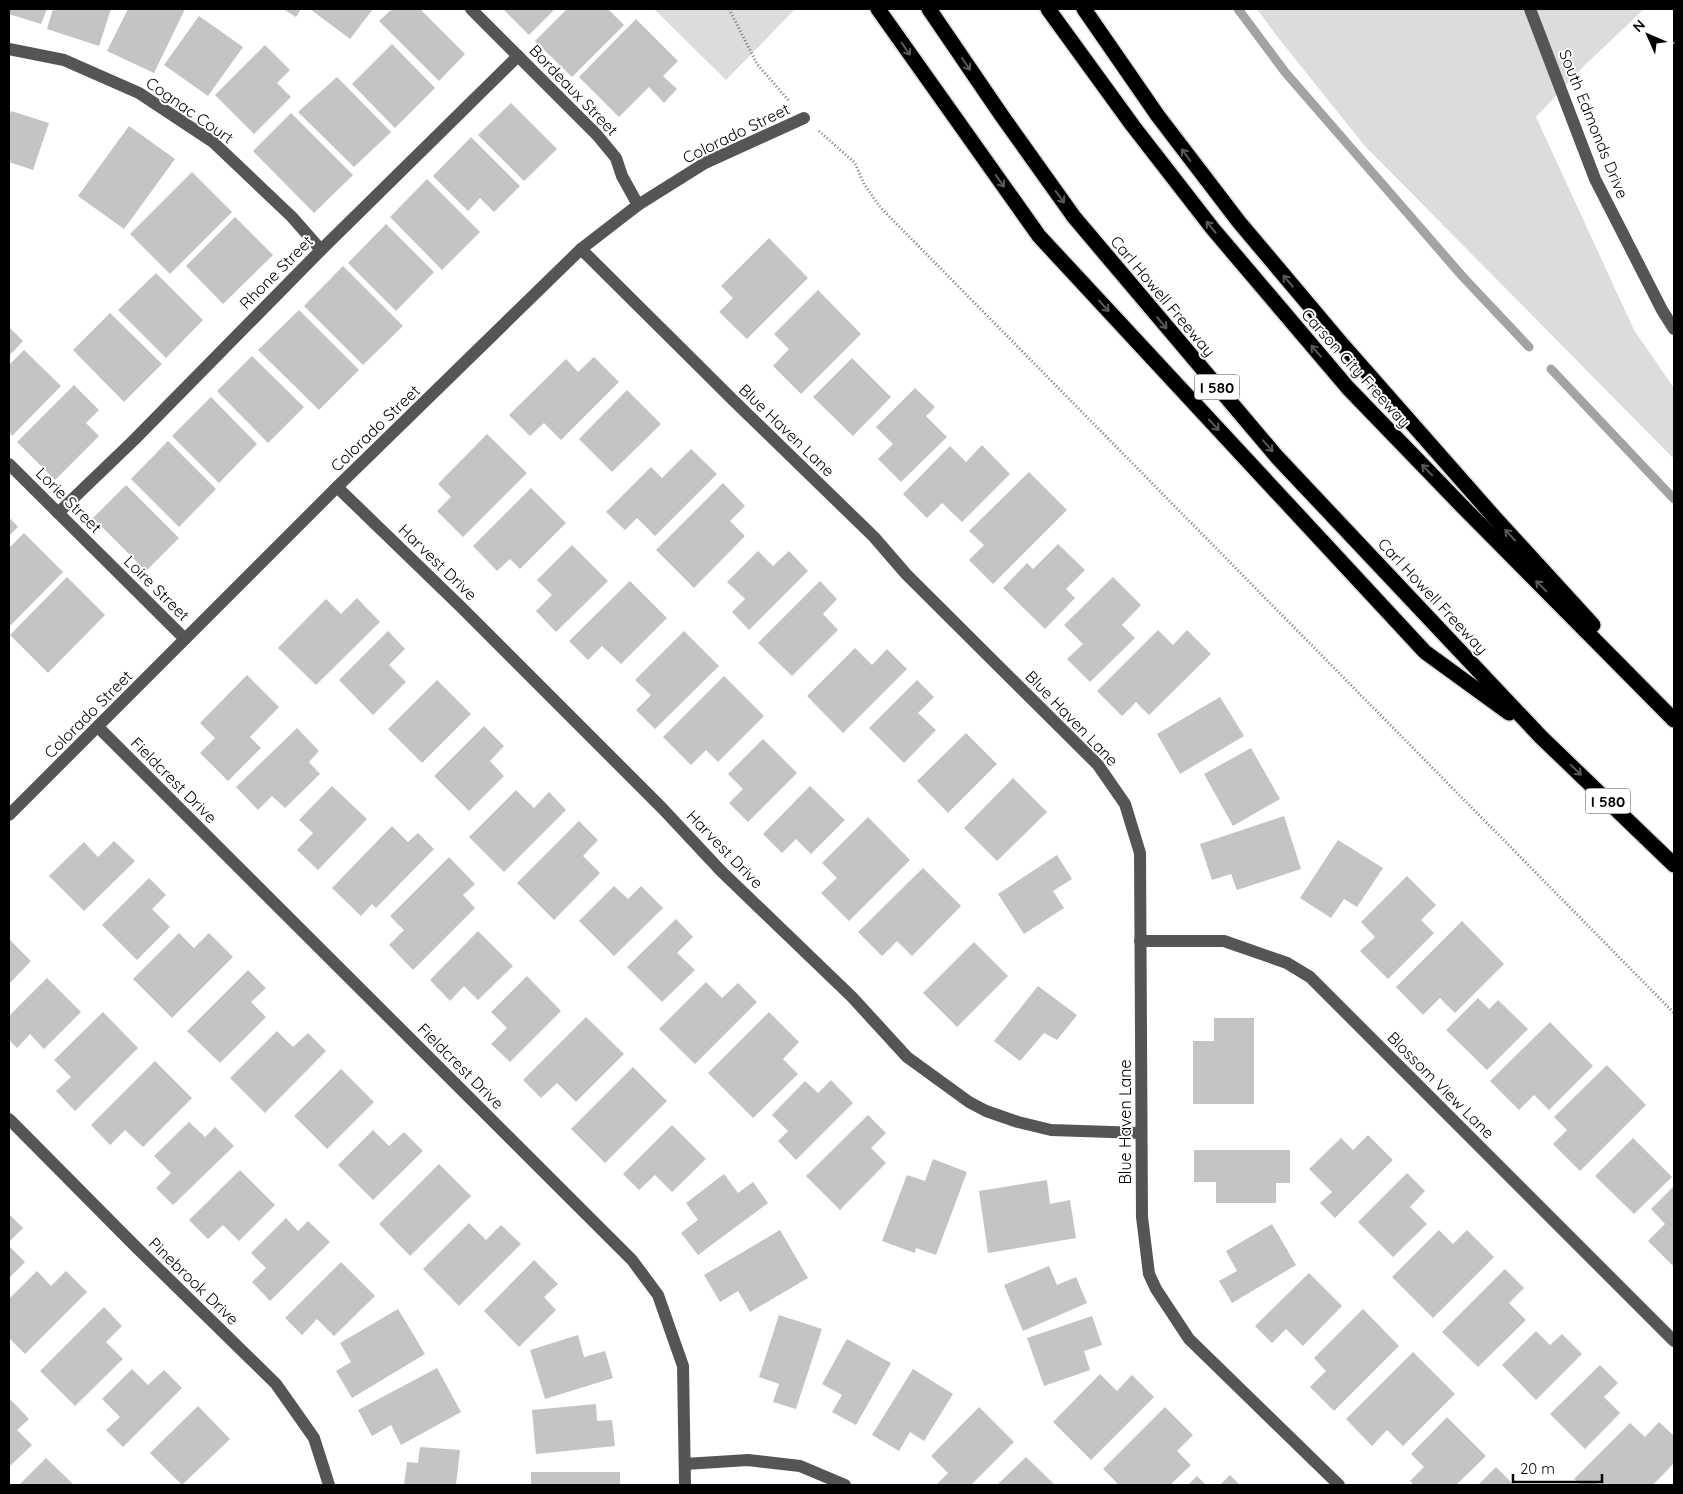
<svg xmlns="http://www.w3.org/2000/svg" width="1683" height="1494" font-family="Quicksand,sans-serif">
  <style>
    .green { fill: #dcdcdc }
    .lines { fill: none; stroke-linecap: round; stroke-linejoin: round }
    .stream { stroke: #a3a3a3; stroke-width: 9 }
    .building { fill: #c4c4c4 }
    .highway-casing { stroke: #dbdbdb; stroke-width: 18 }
    .path { stroke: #777; stroke-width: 3; stroke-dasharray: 1 2.5; stroke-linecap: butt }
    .minor { stroke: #555; stroke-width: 12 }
    .highway { stroke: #000; stroke-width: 15 }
    .oneway { stroke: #595959 }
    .labels { text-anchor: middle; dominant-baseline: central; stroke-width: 4; stroke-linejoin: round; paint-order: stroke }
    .shield { fill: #fff; stroke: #4c4c4c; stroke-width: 1 }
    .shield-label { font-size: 15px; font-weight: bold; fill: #000 }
    .street-label { font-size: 16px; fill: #000; stroke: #fff }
  </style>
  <rect width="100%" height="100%" fill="#fff"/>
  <!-- green -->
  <g class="green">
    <polygon points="654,9 795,9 726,80"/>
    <polygon points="1257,9 1644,9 1584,66 1536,117 1634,330 1674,388 1674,459 1364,145 1276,35"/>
  </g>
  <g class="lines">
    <!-- stream -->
    <g class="stream">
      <polyline points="1238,9 1285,72 1463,277 1529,347"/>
      <polyline points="1551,369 1674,499"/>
    </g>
  </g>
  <!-- building -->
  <g class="building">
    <polygon points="9,9 47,9 41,24 9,14"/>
    <polygon points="53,9 111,9 99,46 47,29"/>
    <polygon points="128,9 185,9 154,73 107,51"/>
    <polygon points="283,9 301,9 296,17"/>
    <polygon points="310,9 373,9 350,39"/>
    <polygon points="392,9 420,9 465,54 439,81 379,21"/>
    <polygon points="503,9 555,9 529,35"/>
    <polygon points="567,9 608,9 624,25 572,77 535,41"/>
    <polygon points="199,16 243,47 208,96 164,65"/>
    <polygon points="636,19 678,61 663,76 677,89 664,103 649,87 619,117 579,77"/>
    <polygon points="392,44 435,88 395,128 352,84"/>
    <polygon points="265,45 290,70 277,83 291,97 254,134 215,95"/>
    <polygon points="337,77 391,132 354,167 298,112"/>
    <polygon points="511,103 557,149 524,181 478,135"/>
    <polygon points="11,111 49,123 33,170 9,162 9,116"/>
    <polygon points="291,113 353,175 314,213 253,151"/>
    <polygon points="129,126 175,159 124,229 78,196"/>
    <polygon points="471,137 520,186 494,212 480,198 468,211 433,176"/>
    <polygon points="192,172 232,212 170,274 130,234"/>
    <polygon points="427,179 480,232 442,270 390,217"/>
    <polygon points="235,217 273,255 223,304 186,266"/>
    <polygon points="386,224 434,272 396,311 348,263"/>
    <polygon points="769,238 808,278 747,339 719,312 733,298 721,286"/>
    <polygon points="343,266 403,326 363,365 304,306"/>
    <polygon points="156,273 203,320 166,358 118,310"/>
    <polygon points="818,290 861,334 801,394 773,366 789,349 774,334"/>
    <polygon points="299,310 359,370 319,410 258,350"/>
    <polygon points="110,313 162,364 124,402 73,350"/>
    <polygon points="9,327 23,341 9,356"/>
    <polygon points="24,350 61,386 12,436 9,432 9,365"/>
    <polygon points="252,356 304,407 268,443 217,391"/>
    <polygon points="594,357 619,382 561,440 544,423 530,436 509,415 566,359 578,372"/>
    <polygon points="852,358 891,397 853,436 813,397"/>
    <polygon points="74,385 99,410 86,423 99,436 55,480 17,442"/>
    <polygon points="915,388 935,407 926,416 947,437 901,482 878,459 893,444 876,427"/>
    <polygon points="627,390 661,424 612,472 579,439"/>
    <polygon points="211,397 257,444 219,483 172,436"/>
    <polygon points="487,434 527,473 463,537 437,511 451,497 438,484"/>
    <polygon points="168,441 216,489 179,527 131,479"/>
    <polygon points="982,445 1010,474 962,522 942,503 927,518 903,494 950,446 966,462"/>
    <polygon points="691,449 717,474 655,536 637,518 625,530 606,512 651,467 662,478"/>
    <polygon points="1029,472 1067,510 993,584 969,560 984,545 969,531"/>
    <polygon points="723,483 745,506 730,521 745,536 694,588 656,550"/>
    <polygon points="126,485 179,538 146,571 93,518"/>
    <polygon points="531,488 566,523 520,569 510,559 497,571 473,546"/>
    <polygon points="9,517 18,527 9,536"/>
    <polygon points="24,533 63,572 9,627 9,548"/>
    <polygon points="1058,544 1085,570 1066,589 1075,598 1045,629 1003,588 1027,563 1033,569"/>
    <polygon points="572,545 608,581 556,632 536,611 552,595 537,580"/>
    <polygon points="758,551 773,566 789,551 808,571 749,630 732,612 745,599 727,582"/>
    <polygon points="67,577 105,615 48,673 10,635"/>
    <polygon points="1113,577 1141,605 1122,625 1135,638 1090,682 1067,659 1083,644 1064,625"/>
    <polygon points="630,581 667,618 621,664 602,646 588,660 569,641"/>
    <polygon points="820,581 837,599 823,614 838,630 792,676 758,643"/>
    <polygon points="357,598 380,622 316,685 278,648 326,599 341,614"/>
    <polygon points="1158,630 1173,645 1187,630 1211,654 1149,715 1136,702 1122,716 1097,691"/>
    <polygon points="388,631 405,649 389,665 406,682 373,715 339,680"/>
    <polygon points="684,631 719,666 655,729 636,710 651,695 635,680"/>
    <polygon points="855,648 872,665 887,649 907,669 843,733 807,696"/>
    <polygon points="247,675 279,707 250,737 261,748 228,781 200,753 215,738 200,723"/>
    <polygon points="724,676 764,716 718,762 706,750 691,765 663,737"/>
    <polygon points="437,680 471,714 422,763 388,729"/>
    <polygon points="917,680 934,697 918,713 936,730 904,763 869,728"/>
    <polygon points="1220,697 1244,736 1180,774 1157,734"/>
    <polygon points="484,726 504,746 490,761 504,776 469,811 434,776"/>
    <polygon points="297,728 319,751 309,762 320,774 285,808 272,796 258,810 236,787"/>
    <polygon points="966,733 997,764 948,813 917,781"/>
    <polygon points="763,739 797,773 748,822 729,803 743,789 728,774"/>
    <polygon points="1251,748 1280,799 1233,826 1204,774"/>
    <polygon points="1013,778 1047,812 997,861 964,828"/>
    <polygon points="332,786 367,819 318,870 297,850 313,833 299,820"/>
    <polygon points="810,786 845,820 811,854 796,839 782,853 763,834"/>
    <polygon points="516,790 534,808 549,792 566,810 504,872 469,837"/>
    <polygon points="1284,816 1301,869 1237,890 1231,874 1212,880 1200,844"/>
    <polygon points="868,817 910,860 849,921 821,893 837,878 822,863"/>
    <polygon points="579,821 598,840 583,856 600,873 554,920 517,883"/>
    <polygon points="392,826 408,842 418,833 434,849 376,908 372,904 361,916 332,888"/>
    <polygon points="1338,840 1383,868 1357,907 1344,899 1331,918 1300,898"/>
    <polygon points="114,841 135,861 84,911 49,876 84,842 98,857"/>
    <polygon points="1057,855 1072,879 1053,891 1064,908 1024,934 998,894"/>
    <polygon points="449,857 475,884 463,895 475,908 413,970 389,945 404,930 390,916"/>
    <polygon points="923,868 961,906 912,956 897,941 882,956 858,932"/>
    <polygon points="1407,876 1436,905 1421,920 1434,933 1388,979 1360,951 1375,937 1361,922"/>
    <polygon points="149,878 166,895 152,909 170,927 137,960 102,925"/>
    <polygon points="614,886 628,899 641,886 663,908 614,956 579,921"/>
    <polygon points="676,919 693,937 677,953 695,970 662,1002 627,967"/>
    <polygon points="1462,921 1504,964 1455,1013 1440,998 1423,1015 1396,987"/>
    <polygon points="478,931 513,966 478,1000 464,986 450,1001 430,980"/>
    <polygon points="179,933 194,948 209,933 233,957 172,1018 133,979"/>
    <polygon points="9,939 31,961 9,984"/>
    <polygon points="974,942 1008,976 957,1027 923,993"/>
    <polygon points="248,970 266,988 251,1002 266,1017 220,1063 187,1031"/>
    <polygon points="527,976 561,1011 510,1062 491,1044 507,1028 491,1012"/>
    <polygon points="47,978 81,1012 44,1049 30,1034 17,1048 9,1040 9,1016"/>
    <polygon points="706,982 722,998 738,983 757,1002 695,1064 659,1029"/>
    <polygon points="1038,986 1077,1015 1057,1040 1044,1033 1020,1061 994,1041"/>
    <polygon points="1478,998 1489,1009 1498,1000 1528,1029 1487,1070 1446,1030"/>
    <polygon points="103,1012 138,1048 75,1111 56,1091 71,1077 54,1060"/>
    <polygon points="769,1012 799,1042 783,1059 798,1074 753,1118 708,1073"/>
    <polygon points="586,1017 624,1054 576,1102 557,1083 541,1098 523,1080"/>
    <polygon points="1214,1018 1254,1018 1254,1104 1193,1104 1193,1041 1214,1041"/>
    <polygon points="1550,1022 1593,1066 1549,1110 1534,1095 1519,1110 1490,1081"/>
    <polygon points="277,1031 293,1047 308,1033 326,1051 265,1113 230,1078"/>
    <polygon points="155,1061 192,1098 143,1147 125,1130 110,1145 91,1125"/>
    <polygon points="1607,1065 1646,1105 1580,1171 1553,1144 1567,1130 1554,1117"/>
    <polygon points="633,1067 667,1101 605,1163 571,1129"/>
    <polygon points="341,1069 374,1102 327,1149 294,1116"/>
    <polygon points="831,1080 853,1103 796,1160 778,1141 788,1131 772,1115 805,1081 818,1093"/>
    <polygon points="868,1115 886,1133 871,1148 886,1163 840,1210 806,1176"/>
    <polygon points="189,1122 205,1137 215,1127 234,1146 173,1205 156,1188 171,1173 154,1156"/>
    <polygon points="672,1125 706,1159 672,1192 655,1175 639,1190 623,1174"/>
    <polygon points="373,1130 389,1146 404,1132 423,1151 373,1200 338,1165"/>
    <polygon points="1368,1135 1393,1160 1335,1218 1320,1203 1332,1192 1309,1169 1341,1138 1353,1150"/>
    <polygon points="1633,1138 1672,1177 1634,1214 1595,1176"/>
    <polygon points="1194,1150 1290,1150 1290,1183 1276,1183 1276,1203 1216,1203 1216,1182 1194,1182"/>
    <polygon points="933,1159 967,1172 936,1255 916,1248 915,1253 882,1241 907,1175 925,1181"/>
    <polygon points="439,1164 471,1196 410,1256 379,1224"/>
    <polygon points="240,1170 275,1205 239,1241 223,1225 208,1239 189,1220"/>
    <polygon points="1407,1173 1425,1191 1410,1207 1427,1224 1393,1257 1358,1222"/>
    <polygon points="724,1174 738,1193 753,1182 768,1203 698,1255 681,1233 698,1220 686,1203"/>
    <polygon points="1047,1180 1050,1204 1070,1200 1076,1238 988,1253 979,1191"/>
    <polygon points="1674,1186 1674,1267 1648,1241 1665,1224 1651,1209"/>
    <polygon points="9,1214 23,1228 9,1242"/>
    <polygon points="286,1218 298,1231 308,1221 330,1242 270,1301 252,1282 266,1268 251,1253"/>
    <polygon points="469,1223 486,1240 501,1225 521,1244 459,1306 423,1269"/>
    <polygon points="1272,1224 1296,1265 1232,1303 1219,1281 1237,1271 1226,1251"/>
    <polygon points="780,1230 808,1278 750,1312 738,1291 720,1302 704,1275"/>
    <polygon points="1439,1230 1453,1244 1467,1230 1494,1257 1433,1318 1392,1277"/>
    <polygon points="9,1246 25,1262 9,1278"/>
    <polygon points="534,1260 558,1284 544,1297 556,1310 519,1347 484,1311"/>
    <polygon points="341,1262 375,1296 334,1336 317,1319 302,1335 285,1318"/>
    <polygon points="1049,1266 1057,1285 1076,1277 1087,1303 1023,1331 1004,1285"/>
    <polygon points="1505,1269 1524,1288 1509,1303 1526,1320 1478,1367 1442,1332"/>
    <polygon points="37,1271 51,1286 66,1271 87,1292 25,1354 9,1338 9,1299"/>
    <polygon points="1309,1273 1342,1306 1303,1346 1286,1329 1272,1343 1255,1326"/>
    <polygon points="104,1307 122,1326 106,1342 123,1359 75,1406 40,1371"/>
    <polygon points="398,1309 425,1354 352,1398 336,1371 351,1362 340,1343"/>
    <polygon points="1363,1309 1399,1346 1334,1411 1310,1387 1326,1371 1314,1358"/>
    <polygon points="779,1315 822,1329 796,1409 773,1402 779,1384 759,1377"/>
    <polygon points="1092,1316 1102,1345 1084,1351 1090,1370 1044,1386 1027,1338"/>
    <polygon points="1536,1331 1550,1345 1562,1334 1582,1354 1536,1400 1502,1365"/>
    <polygon points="578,1335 584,1357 605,1351 613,1378 545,1399 530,1350"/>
    <polygon points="847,1339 891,1363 856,1425 832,1412 842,1395 822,1384"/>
    <polygon points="1413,1352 1455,1394 1403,1446 1387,1430 1372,1446 1346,1419"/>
    <polygon points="1600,1365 1618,1383 1604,1397 1620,1413 1585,1449 1550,1414"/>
    <polygon points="437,1368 461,1412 401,1445 391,1425 372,1436 358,1410"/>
    <polygon points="132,1369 148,1385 164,1370 182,1388 123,1447 106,1430 120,1417 102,1399"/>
    <polygon points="913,1369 953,1394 924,1441 910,1432 899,1451 872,1435"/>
    <polygon points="1100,1374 1117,1391 1132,1375 1154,1397 1091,1460 1053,1422"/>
    <polygon points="11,1400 29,1419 17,1430 32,1445 9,1467 9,1402"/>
    <polygon points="596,1404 597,1421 612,1420 615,1446 536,1454 532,1410"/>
    <polygon points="198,1406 230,1439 182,1485 150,1453"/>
    <polygon points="979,1407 1014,1442 971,1485 936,1485 948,1473 931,1456"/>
    <polygon points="1165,1407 1193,1435 1177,1451 1191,1465 1170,1485 1119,1485 1103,1469"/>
    <polygon points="1447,1417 1486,1456 1456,1485 1414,1485 1410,1481 1424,1467 1411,1454"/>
    <polygon points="1659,1422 1674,1436 1674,1463 1653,1485 1604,1485 1600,1481 1596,1485 1580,1485 1574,1479 1630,1423 1645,1437"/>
    <polygon points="420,1447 460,1450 456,1485 404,1485 407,1462 418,1463"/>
    <polygon points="1026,1457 1055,1485 997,1485"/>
    <polygon points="46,1458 74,1485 19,1485"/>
    <polygon points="1496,1467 1514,1485 1478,1485"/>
    <rect x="531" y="1472" width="89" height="13"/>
    <polygon points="1230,1475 1240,1485 1220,1485"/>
    <polygon points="1197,1476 1206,1485 1188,1485"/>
  </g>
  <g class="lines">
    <!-- highway casing -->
    <g class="highway-casing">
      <g id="highway">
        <polyline points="878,9 1039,236 1425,652 1509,713"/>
        <polyline points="929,9 1002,116 1074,217 1277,457 1541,737 1674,865"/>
        <polyline points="1048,9 1133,126 1213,229 1348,388 1462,506 1674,720"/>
        <polyline points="1084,9 1158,116 1239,222 1341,343 1495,518 1593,625"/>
      </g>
    </g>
    <!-- path -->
    <g class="path">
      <polyline points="729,9 757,64 790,102"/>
      <polyline points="819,131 855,163 864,184 880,207 1674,1013"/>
    </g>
    <!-- minor -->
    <g class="minor">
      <polyline points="471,9 597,135 616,158 622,176 638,205"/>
      <polyline points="1530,9 1595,179 1662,310 1674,329"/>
      <polyline points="9,49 64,60 139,93 213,142 292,217 321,250"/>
      <polyline points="581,249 733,400 874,537 906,574 1098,765 1125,804 1140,853 1142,1217 1149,1274 1156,1289 1189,1339 1339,1485"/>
      <polyline points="9,464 185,639"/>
      <polyline points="337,487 461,607 662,808 721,871 852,997 907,1057 969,1102 986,1111 1018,1122 1051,1130 1141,1133"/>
      <polyline points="58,513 134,440 321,250 518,56"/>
      <polyline points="98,727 632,1260 658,1295 683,1366 685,1485"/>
      <polyline points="9,815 337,487 581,249 638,205 705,163 804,118"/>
      <polyline points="1140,941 1224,941 1287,963 1310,977 1674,1341"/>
      <polyline points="9,1119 135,1246 276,1384 314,1438 329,1485"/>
      <polyline points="685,1464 748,1460 800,1466 845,1485"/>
    </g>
    <!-- highway -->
    <use href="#highway" class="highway"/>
  </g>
  <!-- one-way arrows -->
  <defs><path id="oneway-shaft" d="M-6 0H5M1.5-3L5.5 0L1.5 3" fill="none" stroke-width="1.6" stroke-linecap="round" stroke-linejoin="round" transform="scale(1.25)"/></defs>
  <g class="oneway">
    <use href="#oneway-shaft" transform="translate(906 49) rotate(55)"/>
    <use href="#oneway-shaft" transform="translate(966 64) rotate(56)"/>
    <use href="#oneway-shaft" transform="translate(1186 155) rotate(-126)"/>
    <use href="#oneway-shaft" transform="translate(1000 181) rotate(55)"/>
    <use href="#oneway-shaft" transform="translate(1060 197) rotate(54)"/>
    <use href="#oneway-shaft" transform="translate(1211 227) rotate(-129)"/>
    <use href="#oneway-shaft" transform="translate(1288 281) rotate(-130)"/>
    <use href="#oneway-shaft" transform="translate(1104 306) rotate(47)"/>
    <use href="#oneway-shaft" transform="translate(1162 323) rotate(50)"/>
    <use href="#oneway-shaft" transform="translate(1316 351) rotate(-131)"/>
    <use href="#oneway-shaft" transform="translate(1214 425) rotate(47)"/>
    <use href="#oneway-shaft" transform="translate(1268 446) rotate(49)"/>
    <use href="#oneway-shaft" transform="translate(1427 470) rotate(-134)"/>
    <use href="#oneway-shaft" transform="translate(1510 535) rotate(-133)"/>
    <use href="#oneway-shaft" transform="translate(1541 586) rotate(-135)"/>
    <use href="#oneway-shaft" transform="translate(1576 770) rotate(44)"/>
  </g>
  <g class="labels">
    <!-- shield labels -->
    <g class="shield">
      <rect x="1194.5" y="374.5" width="45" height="25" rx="4"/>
      <rect x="1585.5" y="788.5" width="45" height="25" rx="4"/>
    </g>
    <g class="shield-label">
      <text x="1217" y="387">I 580</text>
      <text x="1608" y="801">I 580</text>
    </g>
    <!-- street labels -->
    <g class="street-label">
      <text transform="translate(574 90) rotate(46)">Bordeaux Street</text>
      <text transform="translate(190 110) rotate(35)">Cognac Court</text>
      <text transform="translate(1594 124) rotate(68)">South Edmonds Drive</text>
      <text transform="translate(736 133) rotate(-26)">Colorado Street</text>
      <text transform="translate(276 272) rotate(-45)">Rhone Street</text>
      <text transform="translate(1163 296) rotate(50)">Carl Howell Freeway</text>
      <text transform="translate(1356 368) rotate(48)">Carson City Freeway</text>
      <text transform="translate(375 428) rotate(-44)">Colorado Street</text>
      <text transform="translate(787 430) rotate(44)">Blue Haven Lane</text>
      <text transform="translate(69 500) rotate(45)">Lorie Street</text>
      <text transform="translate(438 562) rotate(44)">Harvest Drive</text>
      <text transform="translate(157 588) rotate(45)">Loire Street</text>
      <text transform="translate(1433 596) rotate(47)">Carl Howell Freeway</text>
      <text transform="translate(88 714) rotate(-45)">Colorado Street</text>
      <text transform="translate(1072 718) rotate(46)">Blue Haven Lane</text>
      <text transform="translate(174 780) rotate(45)">Fieldcrest Drive</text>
      <text transform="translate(725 849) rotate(46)">Harvest Drive</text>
      <text transform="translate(461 1066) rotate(45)">Fieldcrest Drive</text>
      <text transform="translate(1441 1085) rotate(45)">Blossom View Lane</text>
      <text transform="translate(1125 1122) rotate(-90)">Blue Haven Lane</text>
      <text transform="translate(194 1281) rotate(44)">Pinebrook Drive</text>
    </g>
  </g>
  <!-- border -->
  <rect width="1683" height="1494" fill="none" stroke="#000000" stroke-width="20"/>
  <!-- north arrow -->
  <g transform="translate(1648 35) rotate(315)" stroke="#ffffff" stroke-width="4" paint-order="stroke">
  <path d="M0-4L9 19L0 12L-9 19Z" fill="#000000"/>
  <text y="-8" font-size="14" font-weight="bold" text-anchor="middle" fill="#000000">N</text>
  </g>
  <!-- scale -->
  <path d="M1513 1474v8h89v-8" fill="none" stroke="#000000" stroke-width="2.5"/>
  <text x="1520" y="1474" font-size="15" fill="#000000" stroke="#ffffff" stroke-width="4" paint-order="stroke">20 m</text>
</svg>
